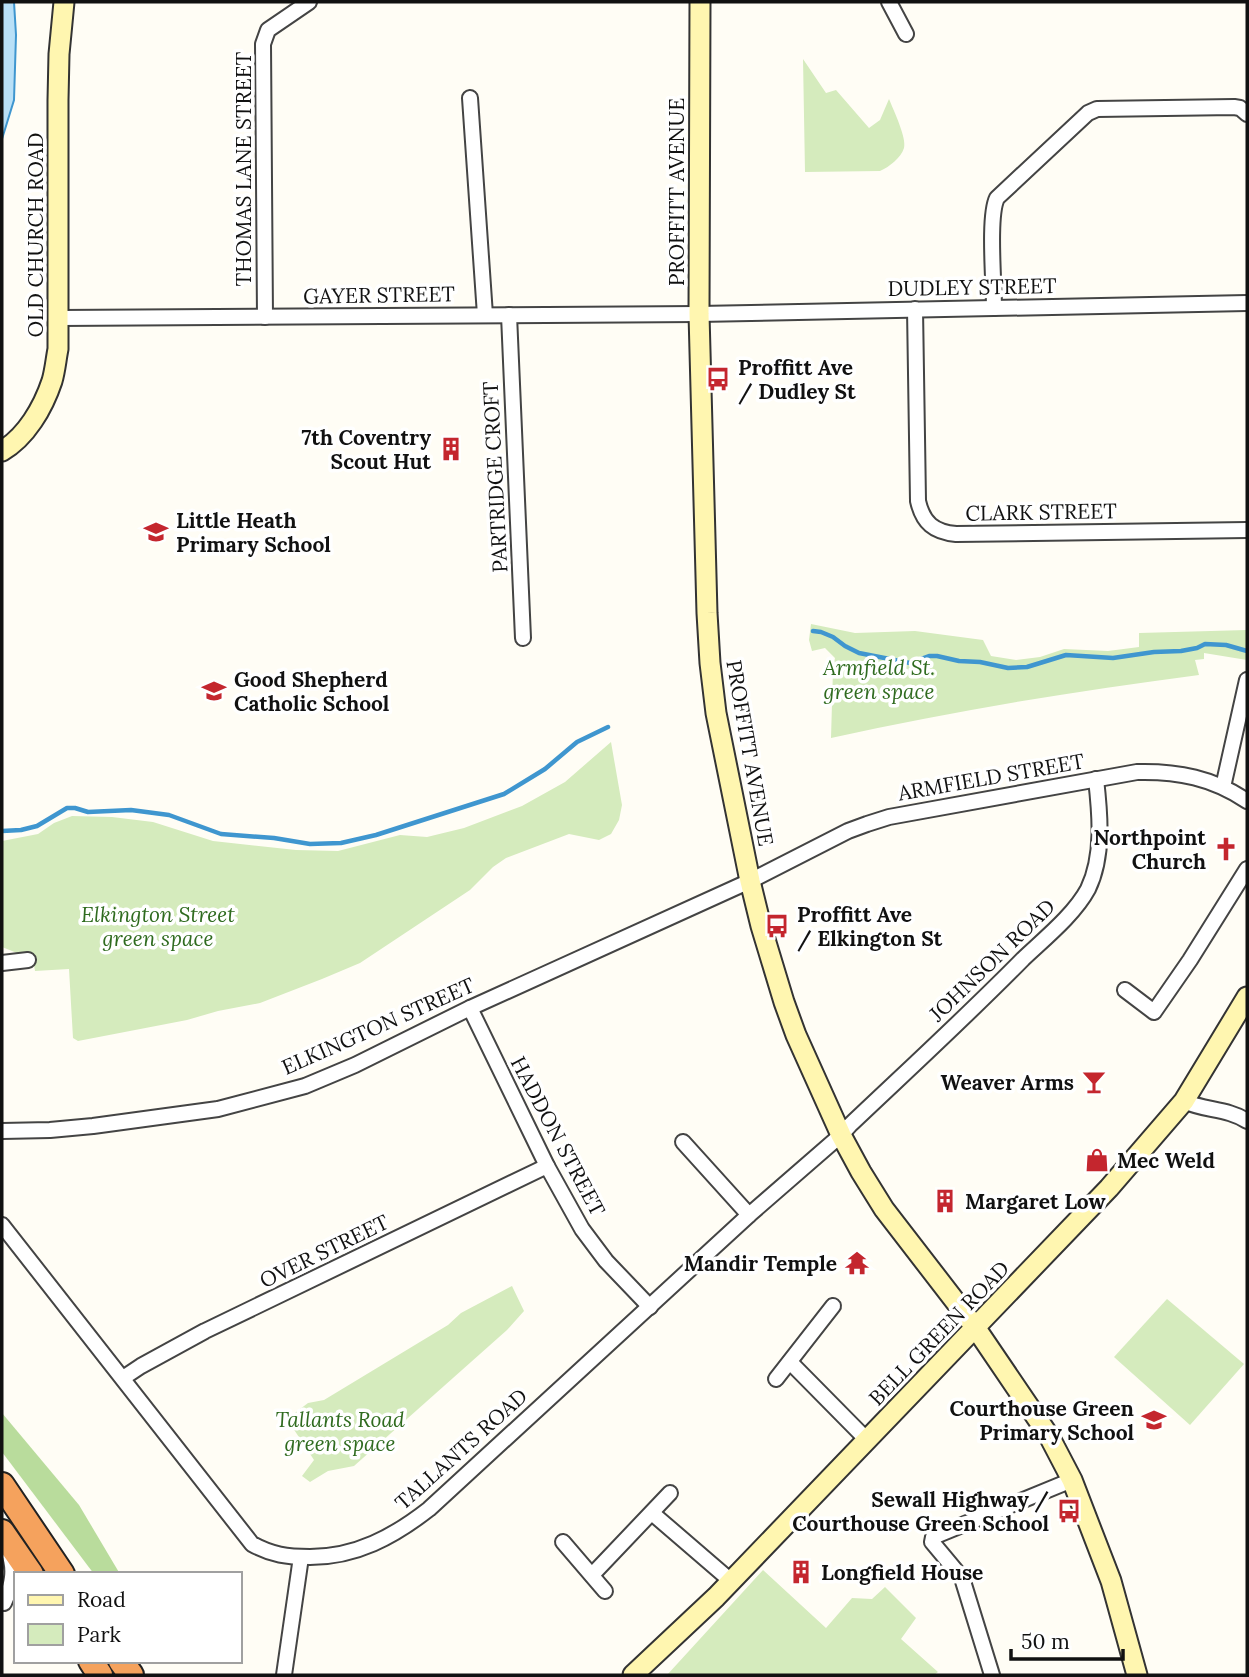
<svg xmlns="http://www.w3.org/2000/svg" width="1249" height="1677" font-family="Lora,serif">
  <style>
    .green { fill: #d5ebbd }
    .forest { fill: #b9dc9c }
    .water { fill: #b9e0f7; stroke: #3f96cf; stroke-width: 2 }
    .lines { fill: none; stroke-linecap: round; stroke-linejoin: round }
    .stream { stroke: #3f96cf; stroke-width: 4.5 }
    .street-casing { stroke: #444; stroke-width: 18 }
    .secondary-casing { stroke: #333; stroke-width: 23 }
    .highway-casing { stroke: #222; stroke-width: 28 }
    .street { stroke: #fff; stroke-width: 14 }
    .secondary { stroke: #fff6b0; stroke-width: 19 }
    .highway { stroke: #f5a25d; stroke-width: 24 }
    .labels { text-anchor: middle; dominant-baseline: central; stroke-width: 7; stroke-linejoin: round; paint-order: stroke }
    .street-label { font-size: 21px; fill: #111; stroke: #fff }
    .poi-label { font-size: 21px; font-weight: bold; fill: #111; stroke: #fff; text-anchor: start }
    .park-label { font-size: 21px; font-style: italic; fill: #2f6b1f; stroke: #fff }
  </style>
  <rect width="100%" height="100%" fill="#fffdf5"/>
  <!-- green -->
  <g class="green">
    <path d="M803,59L826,93L836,90L869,128L880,120L889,99C893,109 907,138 904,148C901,158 889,167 880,171L805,172Z"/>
    <path d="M811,624L855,633L915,631L983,640L991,656L1016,660L1040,657L1064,649L1108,651L1139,647V633L1247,630V660L1204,653V659L1195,660L1199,675C1075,691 953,711 831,738L833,669L835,658L825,648L812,651L809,640Z"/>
    <polygon points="611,742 622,805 619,820 611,834 599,840 569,834 506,858 493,867 470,890 360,963 322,979 260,1003 218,1011 187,1020 78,1041 73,1038 69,969 35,971 32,953 17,953 2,947 2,841 38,834 54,823 72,816 112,817 153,822 213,841 296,850 338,851 400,835 427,837 464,828 522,806 565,782"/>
    <polygon points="512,1286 524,1311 507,1330 354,1466 328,1471 310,1482 302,1476 314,1460 287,1419 308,1403 324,1400 448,1325 461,1313"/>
    <polygon points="1167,1299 1244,1364 1190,1425 1114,1357"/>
    <polygon points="763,1570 826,1628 852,1598 872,1599 885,1587 916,1618 901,1639 938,1672 934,1675 667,1675"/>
  </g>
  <!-- forest -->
  <polygon class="forest" points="2,1413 79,1505 120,1574 94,1574 2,1452"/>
  <!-- water -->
  <polygon class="water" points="2,2 14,2 16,35 14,100 2,139"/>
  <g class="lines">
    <!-- stream -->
    <g class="stream">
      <polyline points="813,631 821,632 833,637 845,646 859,653 910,663 929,656 937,656 959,661 980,662 1008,668 1027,667 1066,655 1113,658 1154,652 1181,651 1197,648 1205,644 1226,645 1247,651"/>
      <polyline points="2,831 21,830 37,826 67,808 75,808 88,812 131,810 169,815 221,834 274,838 310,844 341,843 376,835 504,794 545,769 577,742 608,727"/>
    </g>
    <!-- street casing -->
    <g class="street-casing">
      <g id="street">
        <polyline points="889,2 906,34"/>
        <polyline points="470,98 485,315"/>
        <path d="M994,308C994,283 988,216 997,198L1088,113L1097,109L1234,107L1240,108L1247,114"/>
        <path d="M915,309L918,501C923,523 934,532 956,534L1247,530"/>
        <polyline points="509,315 523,638"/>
        <polyline points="265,317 263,44 268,30 309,2"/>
        <polyline points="59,318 699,314 1247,303"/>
        <polyline points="1223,787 1247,680"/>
        <polyline points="2,963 28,960"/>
        <polyline points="1125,990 1154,1012 1190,960 1247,869"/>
        <polyline points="470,1008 547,1166 582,1229 606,1261 650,1307"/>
        <path d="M1184,1101C1205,1111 1227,1108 1247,1121"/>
        <path d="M2,1131L50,1130L93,1126L218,1109L305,1086L355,1065L470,1008L750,881L848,831L867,824L889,817L1137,772C1178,771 1213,778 1247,801"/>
        <polyline points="683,1142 749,1215"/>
        <path d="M2,1225L252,1544C272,1555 287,1557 310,1557C356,1557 393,1537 429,1509L749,1215L841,1135L850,1125C908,1070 967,1016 1023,959C1044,939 1074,915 1088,889C1104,856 1100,814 1096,779"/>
        <polyline points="790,1362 867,1440"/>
        <polyline points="123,1378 141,1366 205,1331 547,1166"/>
        <polyline points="776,1379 833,1306"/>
        <polyline points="652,1513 731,1581"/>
        <polyline points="563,1542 605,1591"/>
        <polyline points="592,1575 670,1493"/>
        <path d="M4,1603C12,1586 16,1569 8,1551"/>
        <polyline points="284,1675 301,1557"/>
        <polyline points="992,1675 962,1578 932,1542 933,1537 1072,1480"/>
      </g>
    </g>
    <!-- secondary casing -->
    <g class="secondary-casing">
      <g id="secondary">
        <polyline points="700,2 699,314 707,613 710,663 716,713 750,881 761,926 784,1002 796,1035 841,1135 861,1172 884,1209 975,1327 1049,1436 1072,1480 1111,1581 1137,1675"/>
        <path d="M2,451C26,437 43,408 52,381C55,371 56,359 58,349V100L59,54L64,2"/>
        <polyline points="633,1675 716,1597 1109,1188 1184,1101 1247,997"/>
      </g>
    </g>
    <!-- highway casing -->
    <g class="highway-casing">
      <g id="highway">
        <polyline points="2,1485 62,1574"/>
        <polyline points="2,1532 31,1574"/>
        <polyline points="91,1661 100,1675"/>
        <polyline points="121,1661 131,1675"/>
      </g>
    </g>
    <!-- street -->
    <use href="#street" class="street"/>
    <!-- secondary -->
    <use href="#secondary" class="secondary"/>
    <!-- highway -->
    <use href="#highway" class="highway"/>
  </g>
  <!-- icons -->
  <defs>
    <g id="bus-bare" transform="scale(1.89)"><path d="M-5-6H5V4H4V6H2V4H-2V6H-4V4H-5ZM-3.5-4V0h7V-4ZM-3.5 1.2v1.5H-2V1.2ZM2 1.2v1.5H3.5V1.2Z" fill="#c4262e" stroke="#fff" stroke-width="2.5" paint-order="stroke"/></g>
    <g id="building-bare" transform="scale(1.89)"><path d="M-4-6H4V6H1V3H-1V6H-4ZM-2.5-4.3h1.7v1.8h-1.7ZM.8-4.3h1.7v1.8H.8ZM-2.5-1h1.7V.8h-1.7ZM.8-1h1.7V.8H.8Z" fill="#c4262e" stroke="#fff" stroke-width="2.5" paint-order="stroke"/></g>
    <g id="school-bare" transform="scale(1.89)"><path d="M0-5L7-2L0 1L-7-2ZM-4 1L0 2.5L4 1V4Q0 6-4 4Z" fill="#c4262e" stroke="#fff" stroke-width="2.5" paint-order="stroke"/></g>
    <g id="church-bare" transform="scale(1.89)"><path d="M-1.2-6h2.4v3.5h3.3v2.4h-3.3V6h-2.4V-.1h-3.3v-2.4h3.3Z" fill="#c4262e" stroke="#fff" stroke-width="2.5" paint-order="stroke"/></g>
    <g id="bar-bare" transform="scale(1.89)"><path d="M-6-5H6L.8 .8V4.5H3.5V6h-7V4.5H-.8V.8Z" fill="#c4262e" stroke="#fff" stroke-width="2.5" paint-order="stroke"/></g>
    <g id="shop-bare" transform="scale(1.89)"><path d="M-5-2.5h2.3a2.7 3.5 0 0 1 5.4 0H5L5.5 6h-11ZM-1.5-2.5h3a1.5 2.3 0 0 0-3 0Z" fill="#c4262e" stroke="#fff" stroke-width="2.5" paint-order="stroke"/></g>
    <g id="temple-bare" transform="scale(1.89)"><path d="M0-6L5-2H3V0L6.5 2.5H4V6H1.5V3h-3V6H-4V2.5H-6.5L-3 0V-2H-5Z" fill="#c4262e" stroke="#fff" stroke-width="2.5" paint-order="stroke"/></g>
  </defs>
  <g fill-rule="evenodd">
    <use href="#bus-bare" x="718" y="379"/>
    <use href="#building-bare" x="451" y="449"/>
    <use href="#school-bare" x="156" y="532"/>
    <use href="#school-bare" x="214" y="691"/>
    <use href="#church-bare" x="1226" y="849"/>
    <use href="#bus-bare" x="777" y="926"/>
    <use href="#bar-bare" x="1094" y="1082"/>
    <use href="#shop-bare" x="1097" y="1160"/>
    <use href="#building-bare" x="945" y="1201"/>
    <use href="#temple-bare" x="857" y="1263"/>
    <use href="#school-bare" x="1154" y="1420"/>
    <use href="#bus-bare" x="1069" y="1511"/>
    <use href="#building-bare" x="801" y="1572"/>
  </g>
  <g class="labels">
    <!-- street labels -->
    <g class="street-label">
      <text transform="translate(243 169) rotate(-90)">THOMAS LANE STREET</text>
      <text transform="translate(676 192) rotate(-90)">PROFFITT AVENUE</text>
      <text transform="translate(35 235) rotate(-90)">OLD CHURCH ROAD</text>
      <text transform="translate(972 287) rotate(-1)">DUDLEY STREET</text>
      <text transform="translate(379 295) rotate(-1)">GAYER STREET</text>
      <text transform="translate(495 477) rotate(-93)">PARTRIDGE CROFT</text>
      <text transform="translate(1041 512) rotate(-1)">CLARK STREET</text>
      <text transform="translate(750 753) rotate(80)">PROFFITT AVENUE</text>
      <text transform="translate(991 777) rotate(-10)">ARMFIELD STREET</text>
      <text transform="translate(992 960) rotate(-44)">JOHNSON ROAD</text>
      <text transform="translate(378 1026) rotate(-24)">ELKINGTON STREET</text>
      <text transform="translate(558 1136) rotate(62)">HADDON STREET</text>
      <text transform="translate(324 1251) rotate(-26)">OVER STREET</text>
      <text transform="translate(939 1333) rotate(-46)">BELL GREEN ROAD</text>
      <text transform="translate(461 1449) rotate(-42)">TALLANTS ROAD</text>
    </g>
    <!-- poi labels -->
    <g class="poi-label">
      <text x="738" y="367">Proffitt Ave<tspan x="738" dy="24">/ Dudley St</tspan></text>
      <text x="431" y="437" text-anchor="end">7th Coventry<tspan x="431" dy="24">Scout Hut</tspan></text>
      <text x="176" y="520">Little Heath<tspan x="176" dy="24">Primary School</tspan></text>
      <text x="234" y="679">Good Shepherd<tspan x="234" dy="24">Catholic School</tspan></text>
      <text x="1206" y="837" text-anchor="end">Northpoint<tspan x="1206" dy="24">Church</tspan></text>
      <text x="797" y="914">Proffitt Ave<tspan x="797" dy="24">/ Elkington St</tspan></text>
      <text x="1074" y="1082" text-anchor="end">Weaver Arms</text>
      <text x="1117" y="1160">Mec Weld</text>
      <text x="965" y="1201">Margaret Low</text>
      <text x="837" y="1263" text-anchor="end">Mandir Temple</text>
      <text x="1134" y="1408" text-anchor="end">Courthouse Green<tspan x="1134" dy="24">Primary School</tspan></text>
      <text x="1049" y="1499" text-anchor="end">Sewall Highway /<tspan x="1049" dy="24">Courthouse Green School</tspan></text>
      <text x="821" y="1572">Longfield House</text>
    </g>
    <!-- park labels -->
    <g class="park-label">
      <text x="879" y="667">Armfield St.<tspan x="879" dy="24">green space</tspan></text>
      <text x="158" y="914">Elkington Street<tspan x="158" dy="24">green space</tspan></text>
      <text x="340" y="1419">Tallants Road<tspan x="340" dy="24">green space</tspan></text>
    </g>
  </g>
  <!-- border -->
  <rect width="1249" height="1677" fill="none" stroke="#111111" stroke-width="7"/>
  <!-- legend -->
  <rect x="14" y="1572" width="228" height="91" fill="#ffffff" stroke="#a0a0a0" stroke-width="2"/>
  <rect x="28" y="1595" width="35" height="10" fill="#fff6b0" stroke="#a0a0a0" stroke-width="2"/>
  <text x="77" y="1607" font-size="21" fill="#111111">Road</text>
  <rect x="28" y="1624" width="35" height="21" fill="#d5ebbd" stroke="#a0a0a0" stroke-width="2"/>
  <text x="77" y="1642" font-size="21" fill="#111111">Park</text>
  <!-- scale -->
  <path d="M1011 1649v10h112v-10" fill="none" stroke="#111111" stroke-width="3.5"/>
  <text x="1021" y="1649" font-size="21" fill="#111111" stroke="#ffffff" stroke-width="5" paint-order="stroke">50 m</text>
</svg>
